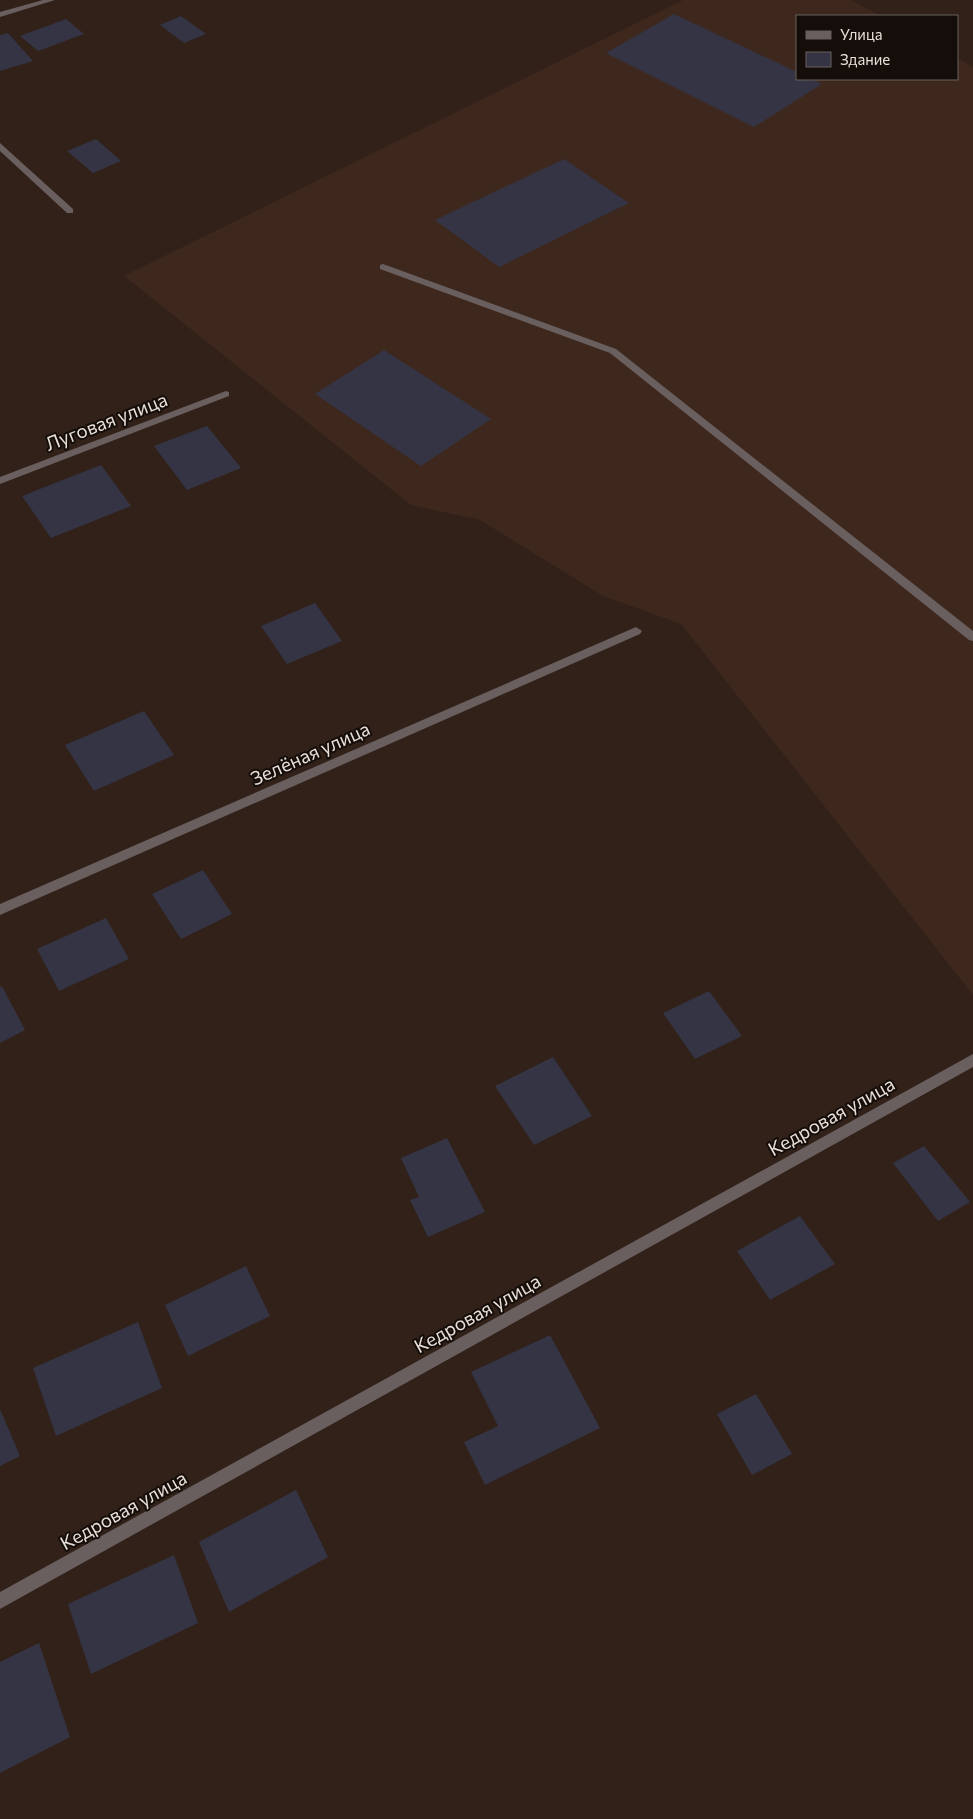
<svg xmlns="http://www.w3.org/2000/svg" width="973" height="1819" font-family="Commissioner,sans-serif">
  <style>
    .built { fill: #3e281d }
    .building { fill: #343444 }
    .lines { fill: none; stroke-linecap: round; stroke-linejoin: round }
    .service { fill: #695f5f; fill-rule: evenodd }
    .minor { fill: #695f5f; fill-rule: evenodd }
    .labels { text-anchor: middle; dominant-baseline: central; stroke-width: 4; stroke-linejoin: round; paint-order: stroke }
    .street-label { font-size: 19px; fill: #e9dfd9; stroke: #140d09 }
  </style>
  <rect width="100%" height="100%" fill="#312119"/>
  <!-- built -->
  <polygon class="built" points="683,0 851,0 881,16 797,16 797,79 957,79 957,58 973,67 973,995 681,624 603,596 480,520 411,505 124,276"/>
  <!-- building -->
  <g class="building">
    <polygon points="674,14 797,72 797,79 811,79 822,84 754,127 606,53"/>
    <polygon points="181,16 206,34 184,43 160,25"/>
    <polygon points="66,19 84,34 38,51 20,36"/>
    <polygon points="8,33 33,61 0,71 0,35"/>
    <polygon points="96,139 121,161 93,173 67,151"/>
    <polygon points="564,159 629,203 499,267 435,220"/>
    <polygon points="384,350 491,419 421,466 315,394"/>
    <polygon points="207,426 241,468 187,490 154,446"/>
    <polygon points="101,465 131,506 51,538 22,496"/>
    <polygon points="315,603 342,641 287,664 261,626"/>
    <polygon points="144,711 174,755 94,791 65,745"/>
    <polygon points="203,870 232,914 181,939 152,894"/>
    <polygon points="106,918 129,959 59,991 37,949"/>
    <polygon points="2,986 25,1030 0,1043 0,987"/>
    <polygon points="709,991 742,1036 695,1059 663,1013"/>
    <polygon points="553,1057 592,1116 534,1145 495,1086"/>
    <polygon points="447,1138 485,1212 428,1237 410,1200 419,1197 401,1158"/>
    <polygon points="924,1146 970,1202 938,1221 893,1163"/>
    <polygon points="800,1216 835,1264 770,1300 737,1251"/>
    <polygon points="246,1266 270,1316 188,1356 165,1305"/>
    <polygon points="138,1322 162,1388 56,1436 33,1368"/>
    <polygon points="550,1335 600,1428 485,1485 464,1442 498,1426 471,1372"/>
    <polygon points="756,1394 792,1454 752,1475 717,1414"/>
    <polygon points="0,1409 20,1456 0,1466"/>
    <polygon points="296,1490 328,1557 229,1612 199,1542"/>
    <polygon points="174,1555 198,1623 91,1674 68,1604"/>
    <polygon points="39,1643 70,1737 0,1773 0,1662"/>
  </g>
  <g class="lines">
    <!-- service -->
    <g class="service">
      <polygon points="0,143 73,209 73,213 67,213 0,151"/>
      <polygon points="383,264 616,349 973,631 973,641 969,640 610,353 380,269 380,265"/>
    </g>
    <!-- minor -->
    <g class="minor">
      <polygon points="43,0 55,0 0,17 0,12"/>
      <polygon points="226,391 229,392 229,396 0,484 0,477"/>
      <polygon points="636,627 642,631 640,634 0,915 0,904"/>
      <polygon points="973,1054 973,1067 0,1609 0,1592"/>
    </g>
  </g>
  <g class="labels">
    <!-- street labels -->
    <g class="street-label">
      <text transform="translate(106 421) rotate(-21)">Луговая улица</text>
      <text transform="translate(310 753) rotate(-24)">Зелёная улица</text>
      <text transform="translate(831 1116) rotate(-29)">Кедровая улица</text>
      <text transform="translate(477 1313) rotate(-29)">Кедровая улица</text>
      <text transform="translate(123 1510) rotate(-29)">Кедровая улица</text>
    </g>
  </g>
  <!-- legend -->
  <rect x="796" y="15" width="162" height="65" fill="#140d09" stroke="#69615c"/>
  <rect x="806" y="31" width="25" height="8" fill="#695f5f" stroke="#69615c"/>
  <text x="840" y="40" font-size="15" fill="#e9dfd9">Улица</text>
  <rect x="806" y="52" width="25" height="15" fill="#343444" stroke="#69615c"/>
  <text x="840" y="65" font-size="15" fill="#e9dfd9">Здание</text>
</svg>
